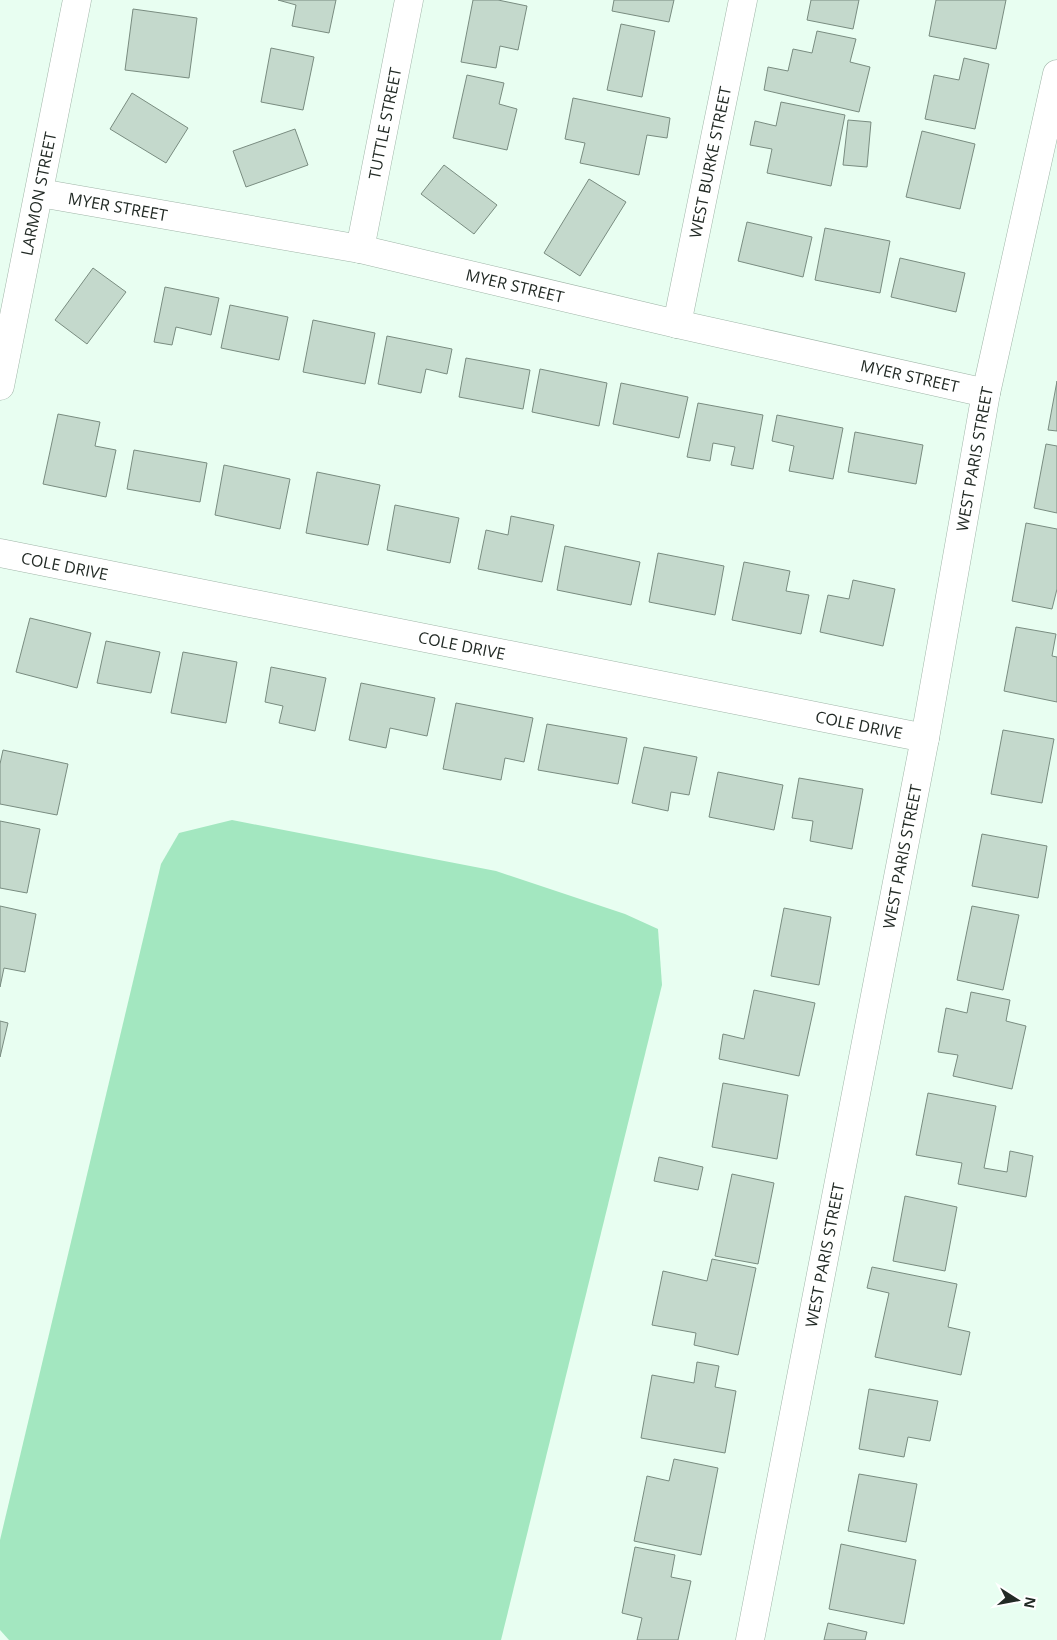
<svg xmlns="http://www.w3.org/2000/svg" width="1057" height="1640" font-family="'Open Sans',sans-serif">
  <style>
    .water { fill: #a3e7c0 }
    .building { fill: #c4d9cc; stroke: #798c80 }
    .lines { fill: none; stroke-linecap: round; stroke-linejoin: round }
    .street-casing { stroke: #a0b5a8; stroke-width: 29 }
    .street { stroke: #fff; stroke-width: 28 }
    .labels { text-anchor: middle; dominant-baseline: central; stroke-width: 4; stroke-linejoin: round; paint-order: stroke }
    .street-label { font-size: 16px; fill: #222a25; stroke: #fff }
  </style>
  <rect width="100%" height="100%" fill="#e8fef1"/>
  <!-- water -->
  <polygon class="water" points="232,820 496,871 625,914 658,929 662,985 501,1640 9,1640 0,1630 0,1540 161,864 179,833"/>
  <!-- building -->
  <g class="building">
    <polygon points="278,0 336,0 329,33 292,26 296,5"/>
    <polygon points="473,0 498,0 527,6 518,50 500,46 496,68 461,62"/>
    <polygon points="614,0 674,0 669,22 612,11"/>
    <polygon points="811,0 859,0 853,29 807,20"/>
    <polygon points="936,0 1006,0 996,49 929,36"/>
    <polygon points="133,9 197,18 189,78 125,70"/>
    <polygon points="621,24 655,31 642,97 607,90"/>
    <polygon points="817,31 856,39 850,62 870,67 859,112 764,90 768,67 788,71 793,49 812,53"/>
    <polygon points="271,48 314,57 303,110 261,102"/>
    <polygon points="964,58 989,64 975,129 925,119 934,75 959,80"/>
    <polygon points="467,75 504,83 499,104 517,109 507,150 453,138"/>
    <polygon points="132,93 188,128 166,163 110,129"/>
    <polygon points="573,98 670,118 667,138 647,135 639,175 580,163 585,143 565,139"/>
    <polygon points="781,102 845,115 831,186 767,173 772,149 750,145 755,121 776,126"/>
    <polygon points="848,120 871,122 867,167 843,165"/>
    <polygon points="295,129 308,165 246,187 233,151"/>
    <polygon points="922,131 975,144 960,209 906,197"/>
    <polygon points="444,165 497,205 474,234 421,194"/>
    <polygon points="589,179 626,202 580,276 544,253"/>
    <polygon points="747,222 812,237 803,277 738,261"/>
    <polygon points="825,228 890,241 880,293 815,280"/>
    <polygon points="900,258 965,273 956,312 891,297"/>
    <polygon points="93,268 126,292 87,344 55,320"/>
    <polygon points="165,287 219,298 211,335 176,327 172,345 154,342"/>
    <polygon points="230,305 288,317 279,360 221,348"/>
    <polygon points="313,320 375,333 365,384 303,372"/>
    <polygon points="387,336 452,349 447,374 426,369 421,393 378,384"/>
    <polygon points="466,358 530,370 523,409 459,397"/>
    <polygon points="540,369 607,383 599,426 532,412"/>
    <polygon points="1057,381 1057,431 1048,430"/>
    <polygon points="621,383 688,397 679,438 613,424"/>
    <polygon points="698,403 763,415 753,469 731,465 735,447 713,443 710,461 687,457"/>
    <polygon points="58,414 100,422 95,446 116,450 106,497 43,484"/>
    <polygon points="777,415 843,428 833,479 789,471 794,446 772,441"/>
    <polygon points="855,432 923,445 916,484 848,472"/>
    <polygon points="1046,444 1057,446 1057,513 1034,508"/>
    <polygon points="134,450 207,463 200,502 127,489"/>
    <polygon points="224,465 290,479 280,529 215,515"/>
    <polygon points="317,472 380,485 368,545 306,533"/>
    <polygon points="395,505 459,518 450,563 387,550"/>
    <polygon points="511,516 554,525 542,582 478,569 486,530 508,535"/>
    <polygon points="1026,523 1057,529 1057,589 1052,609 1012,601"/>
    <polygon points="565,546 640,562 631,605 557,590"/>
    <polygon points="658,553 724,566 715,615 649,602"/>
    <polygon points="744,562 790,571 786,591 809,595 801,634 732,620"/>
    <polygon points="853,580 895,589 883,646 820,632 828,595 849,599"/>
    <polygon points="30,618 91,633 77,688 16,672"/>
    <polygon points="1016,627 1056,634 1052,656 1057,657 1057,702 1004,691"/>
    <polygon points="106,641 160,652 151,693 97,683"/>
    <polygon points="183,652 237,662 226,723 171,713"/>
    <polygon points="271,667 326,678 315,731 279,723 283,706 265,702"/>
    <polygon points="361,683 435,698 427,736 390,728 386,748 349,740"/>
    <polygon points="456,703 533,718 524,762 505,758 501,780 443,769"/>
    <polygon points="547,724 627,738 618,784 538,770"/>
    <polygon points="1003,730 1054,739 1042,803 991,794"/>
    <polygon points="644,747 697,757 689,795 671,792 668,811 632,803"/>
    <polygon points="3,750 68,764 57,815 0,804 0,764"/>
    <polygon points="718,772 783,785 774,830 709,817"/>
    <polygon points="799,778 863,789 852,849 810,841 813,821 792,818"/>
    <polygon points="0,821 40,829 27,893 0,888"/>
    <polygon points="982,834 1047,846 1038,898 972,886"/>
    <polygon points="0,906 36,914 25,972 4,968 0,987"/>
    <polygon points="972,906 1019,915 1003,990 957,980"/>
    <polygon points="784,908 831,917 819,985 771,976"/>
    <polygon points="754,990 815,1003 799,1076 719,1059 723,1034 744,1039"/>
    <polygon points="971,992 1010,1000 1006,1021 1026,1026 1012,1089 953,1076 958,1055 938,1052 946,1008 967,1013"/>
    <polygon points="0,1021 8,1023 0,1057"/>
    <polygon points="723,1083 788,1095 777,1159 712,1147"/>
    <polygon points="928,1093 996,1106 984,1168 1007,1172 1010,1151 1033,1156 1026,1197 958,1184 962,1163 916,1155"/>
    <polygon points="659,1157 703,1167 698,1190 654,1181"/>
    <polygon points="732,1174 774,1183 758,1264 715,1256"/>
    <polygon points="905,1196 957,1207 945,1271 893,1261"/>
    <polygon points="712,1259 756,1268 738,1355 694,1345 696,1333 652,1325 663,1271 707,1281"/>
    <polygon points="872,1267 957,1284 948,1327 970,1332 961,1375 875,1357 889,1293 867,1288"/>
    <polygon points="697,1362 719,1366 715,1387 736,1391 725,1453 641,1438 652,1375 694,1383"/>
    <polygon points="869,1389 938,1401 930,1441 908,1437 904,1457 859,1449"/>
    <polygon points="674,1459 718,1468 701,1555 634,1541 647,1476 669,1481"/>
    <polygon points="859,1474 917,1484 906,1542 848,1531"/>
    <polygon points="841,1544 916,1560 904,1624 829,1609"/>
    <polygon points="635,1547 675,1555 671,1577 691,1581 678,1640 637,1640 642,1618 622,1613"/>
    <polygon points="828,1623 867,1632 865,1640 824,1640"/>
  </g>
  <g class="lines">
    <!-- street casing -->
    <g class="street-casing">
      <g id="street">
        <path id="s1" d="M40,193L360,249L677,324L986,393"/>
        <path id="s2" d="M360,249L409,0"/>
        <path id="s3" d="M677,324L743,0"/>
        <path id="s4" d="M0,386L77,0"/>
        <path id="s5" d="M0,553L925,738"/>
        <path id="s6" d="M750,1640L925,738L986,393L1057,74"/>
      </g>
    </g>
    <!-- street -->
    <use href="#street" class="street"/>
  </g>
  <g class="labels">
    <!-- street labels -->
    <g class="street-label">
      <text stroke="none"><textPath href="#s2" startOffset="128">TUTTLE STREET</textPath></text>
      <text stroke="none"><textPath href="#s3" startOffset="165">WEST BURKE STREET</textPath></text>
      <text stroke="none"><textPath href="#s4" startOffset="196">LARMON STREET</textPath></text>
      <text stroke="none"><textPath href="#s1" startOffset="79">MYER STREET</textPath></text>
      <text stroke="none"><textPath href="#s1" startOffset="484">MYER STREET</textPath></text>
      <text stroke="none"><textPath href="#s1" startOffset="889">MYER STREET</textPath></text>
      <text stroke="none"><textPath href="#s6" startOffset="1202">WEST PARIS STREET</textPath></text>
      <text stroke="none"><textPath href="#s5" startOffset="66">COLE DRIVE</textPath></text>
      <text stroke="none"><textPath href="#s5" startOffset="471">COLE DRIVE</textPath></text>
      <text stroke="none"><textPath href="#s5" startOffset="876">COLE DRIVE</textPath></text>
      <text stroke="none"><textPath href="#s6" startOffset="798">WEST PARIS STREET</textPath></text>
      <text stroke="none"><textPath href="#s6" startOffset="392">WEST PARIS STREET</textPath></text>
    </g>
  </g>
  <!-- north arrow -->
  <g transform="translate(1017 1600) rotate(101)" stroke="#ffffff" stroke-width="4" paint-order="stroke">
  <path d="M0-4L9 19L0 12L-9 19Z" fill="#222a25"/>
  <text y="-8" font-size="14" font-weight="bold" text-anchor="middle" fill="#222a25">N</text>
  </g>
</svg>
